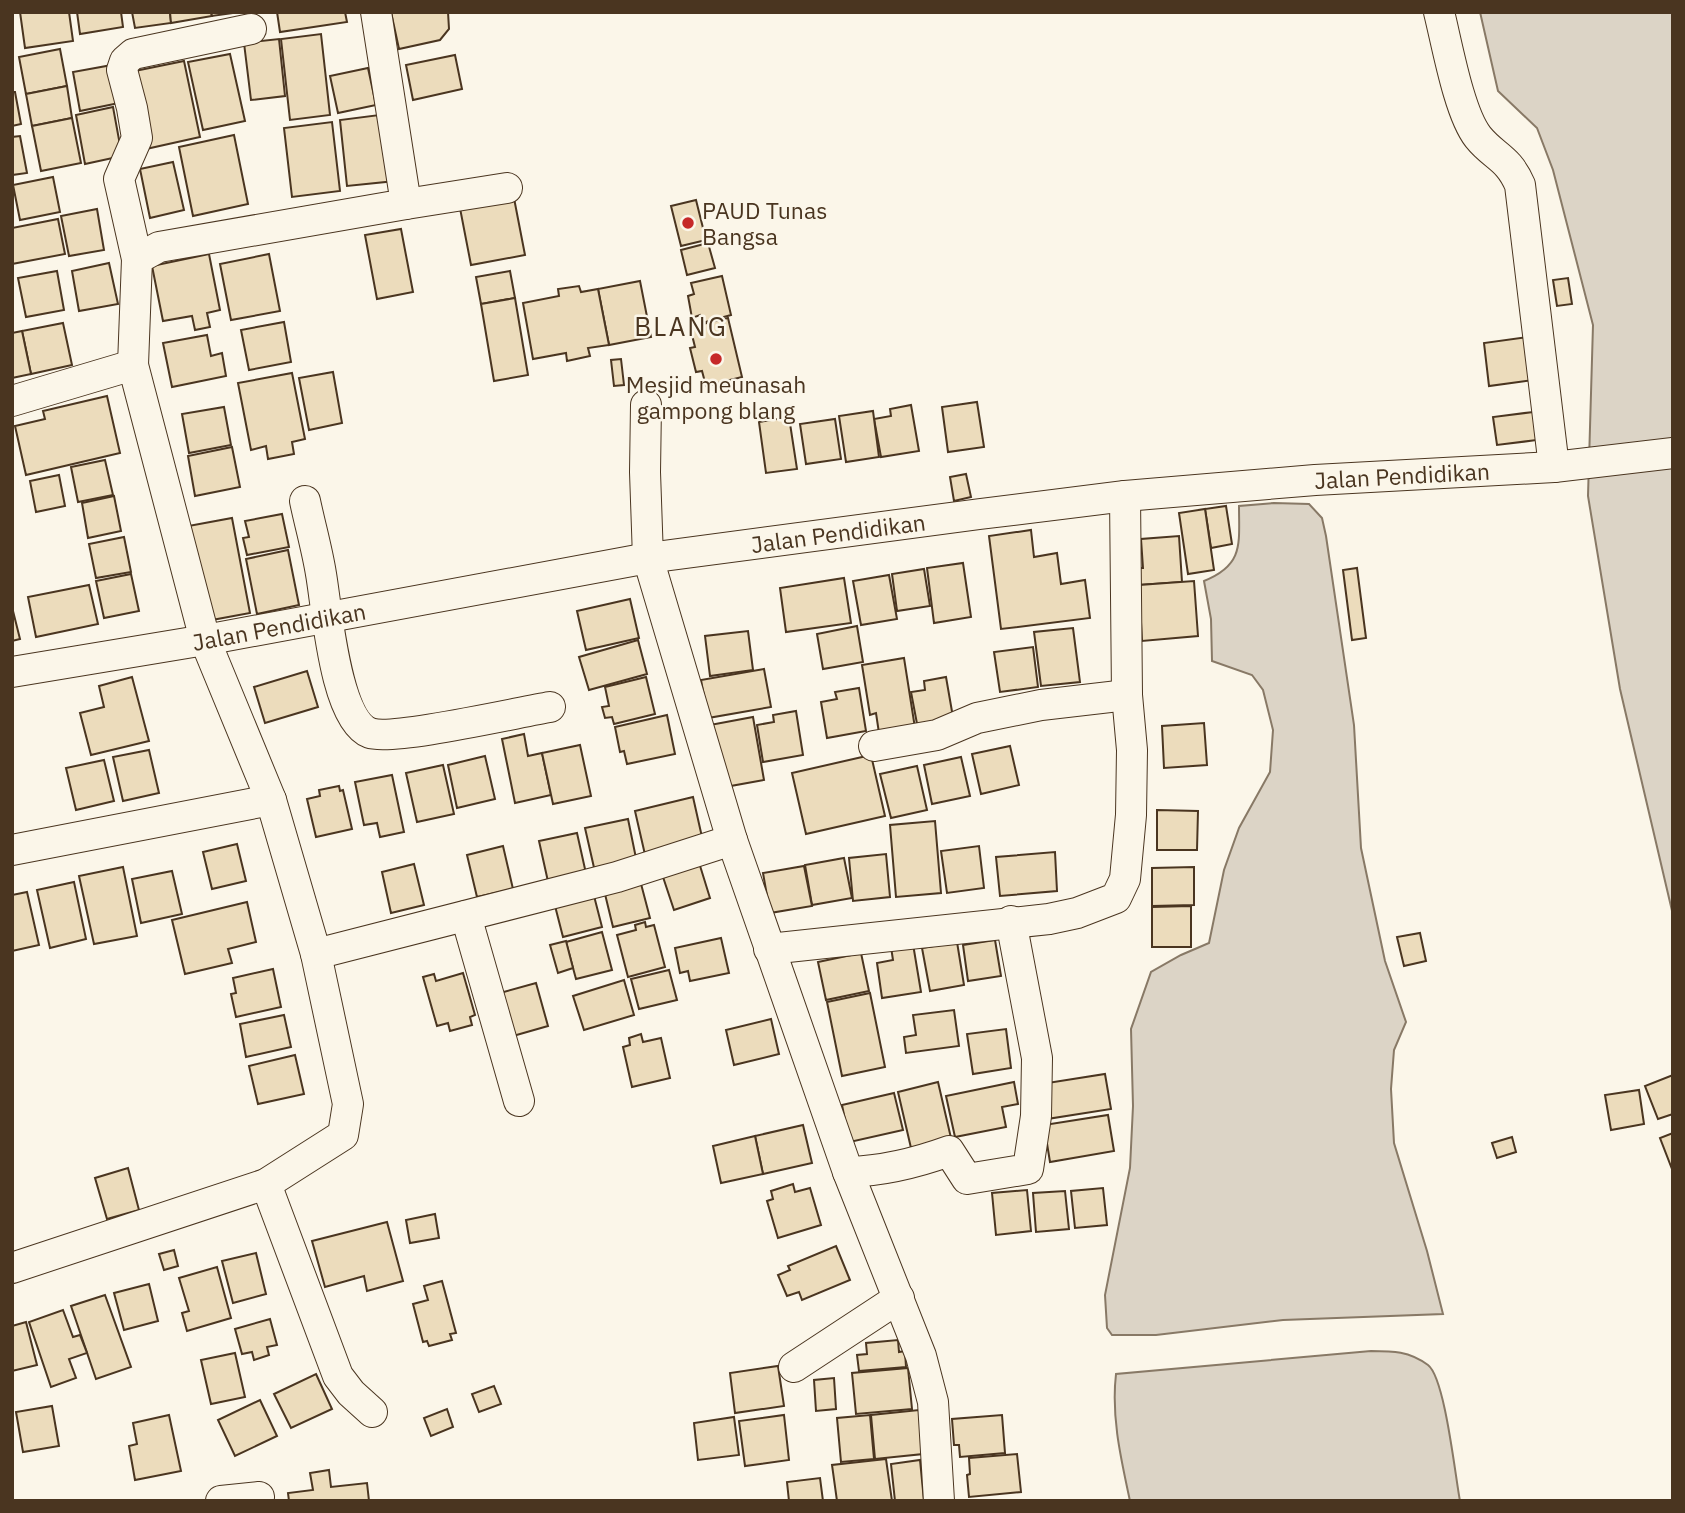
<svg xmlns="http://www.w3.org/2000/svg" width="1685" height="1513" font-family="'IBM Plex Sans',sans-serif">
  <style>
    .water { fill: #dcd4c6; stroke: #887966; stroke-width: 2 }
    .building { fill: #ecdcbc; stroke: #4a3520; stroke-width: 2 }
    .lines { fill: none; stroke-linecap: round; stroke-linejoin: round }
    .street-casing { stroke: #4a3520; stroke-width: 32 }
    .street { stroke: #fbf6e9; stroke-width: 30 }
    .poi-dot { fill: #c62828; stroke: #fbf6e9; stroke-width: 2.5 }
    .labels { text-anchor: middle; dominant-baseline: central; stroke-width: 5; stroke-linejoin: round; paint-order: stroke }
    .poi-label { font-size: 23px; fill: #4a3520; stroke: #fbf6e9; text-anchor: start }
    .street-label { font-size: 23px; fill: #4a3520; stroke: #fbf6e9 }
    .quarter-label { font-size: 26px; letter-spacing: 2px; fill: #4a3520; stroke: #fbf6e9 }
  </style>
  <rect width="100%" height="100%" fill="#fbf6e9"/>
  <!-- water -->
  <g class="water">
    <polygon points="1480,12 1673,12 1673,915 1620,689 1588,496 1593,325 1553,170 1537,128 1498,91"/>
    <path d="M1274,503L1309,504L1322,518L1326,536L1354,725L1361,848L1385,961L1406,1022L1394,1050L1391,1089L1394,1143L1427,1251L1443,1314L1283,1320L1156,1335H1112L1107,1328L1105,1295L1130,1168L1133,1106L1131,1029L1151,972L1181,955L1209,943L1224,870L1239,828L1270,772L1273,730L1263,690L1252,675L1212,661L1211,619L1204,581C1244,565 1239,544 1239,506Z"/>
    <path d="M1371,1351C1393,1351 1409,1351 1428,1365C1445,1378 1455,1475 1460,1501H1130C1121,1459 1111,1417 1116,1374Z"/>
  </g>
  <!-- building -->
  <g class="building">
    <polygon points="20,12 69,12 73,41 25,48"/>
    <polygon points="77,12 121,12 123,27 80,34"/>
    <polygon points="132,12 170,12 171,23 135,28"/>
    <polygon points="170,12 211,12 212,16 171,23"/>
    <polygon points="211,12 240,12 212,16"/>
    <polygon points="277,12 345,12 347,22 280,32"/>
    <polygon points="391,12 448,12 449,29 440,40 399,49"/>
    <polygon points="321,34 330,115 290,120 281,39"/>
    <polygon points="279,39 285,96 251,100 244,43"/>
    <polygon points="60,49 67,86 26,94 19,57"/>
    <polygon points="230,54 245,121 203,130 188,62"/>
    <polygon points="455,55 462,89 413,100 406,65"/>
    <polygon points="184,61 200,137 146,149 130,72"/>
    <polygon points="112,65 119,103 80,111 73,72"/>
    <polygon points="368,68 376,105 338,113 330,76"/>
    <polygon points="67,86 72,118 32,126 26,94"/>
    <polygon points="12,92 15,92 21,124 12,126"/>
    <polygon points="113,107 122,156 85,164 76,115"/>
    <polygon points="387,114 395,181 347,186 340,120"/>
    <polygon points="72,118 81,163 41,171 32,126"/>
    <polygon points="332,122 340,191 292,197 284,128"/>
    <polygon points="234,135 248,204 193,216 179,147"/>
    <polygon points="20,136 27,173 12,175 12,137"/>
    <polygon points="173,162 184,210 150,218 140,169"/>
    <polygon points="53,177 60,212 20,220 13,185"/>
    <polygon points="513,193 525,255 471,265 459,203"/>
    <polygon points="696,200 706,240 681,246 671,206"/>
    <polygon points="97,209 104,250 69,256 61,216"/>
    <polygon points="58,219 65,254 12,264 12,228"/>
    <polygon points="401,229 413,292 377,299 365,235"/>
    <polygon points="708,243 715,268 687,275 681,250"/>
    <polygon points="209,254 220,310 207,313 210,327 195,330 192,316 163,321 152,266"/>
    <polygon points="269,254 280,311 231,320 220,264"/>
    <polygon points="109,263 118,304 79,311 72,271"/>
    <polygon points="57,271 64,310 26,317 18,278"/>
    <polygon points="510,271 515,298 481,304 476,277"/>
    <polygon points="722,276 731,315 702,323 700,315 692,318 688,296 694,294 691,283"/>
    <polygon points="1568,278 1572,304 1557,306 1553,280"/>
    <polygon points="640,281 651,337 609,345 598,289"/>
    <polygon points="579,286 581,292 598,289 609,345 588,348 590,356 567,361 566,353 533,359 523,303 559,296 558,289"/>
    <polygon points="515,298 528,375 494,381 481,304"/>
    <polygon points="728,318 742,377 706,386 702,371 696,372 690,348 695,347 690,327"/>
    <polygon points="284,322 291,362 249,370 241,330"/>
    <polygon points="63,323 72,365 31,374 22,331"/>
    <polygon points="22,331 31,374 12,378 12,333"/>
    <polygon points="207,335 211,356 222,353 226,376 172,387 163,343"/>
    <polygon points="1528,337 1534,380 1489,386 1484,343"/>
    <polygon points="621,359 624,385 614,386 611,360"/>
    <polygon points="333,372 342,423 309,430 299,378"/>
    <polygon points="292,373 305,439 292,442 294,454 268,459 266,446 251,450 238,383"/>
    <polygon points="107,396 120,453 26,475 15,426 45,419 43,411"/>
    <polygon points="977,402 984,447 948,452 942,407"/>
    <polygon points="911,405 919,451 881,457 874,419 891,416 890,409"/>
    <polygon points="224,407 231,445 189,453 182,414"/>
    <polygon points="873,411 879,457 846,462 839,416"/>
    <polygon points="1533,412 1537,440 1497,445 1493,417"/>
    <polygon points="789,417 797,469 766,473 759,422"/>
    <polygon points="835,419 841,459 806,464 800,424"/>
    <polygon points="232,447 240,487 195,496 188,456"/>
    <polygon points="105,460 113,495 78,502 71,467"/>
    <polygon points="966,474 971,497 954,501 950,477"/>
    <polygon points="59,475 65,506 36,512 30,481"/>
    <polygon points="114,496 121,531 88,538 82,503"/>
    <polygon points="1226,506 1232,544 1211,548 1205,509"/>
    <polygon points="1205,509 1214,570 1188,574 1179,513"/>
    <polygon points="282,514 289,547 247,555 243,538 249,537 245,521"/>
    <polygon points="232,518 250,613 201,622 183,527"/>
    <polygon points="1031,530 1034,557 1057,553 1061,584 1085,580 1090,618 1001,629 989,536"/>
    <polygon points="1179,536 1182,582 1139,585 1137,568 1143,568 1141,539"/>
    <polygon points="124,537 131,572 96,578 89,544"/>
    <polygon points="288,550 299,605 257,614 246,559"/>
    <polygon points="963,563 971,617 934,623 927,568"/>
    <polygon points="1357,568 1366,638 1352,640 1343,570"/>
    <polygon points="924,569 930,606 897,611 892,574"/>
    <polygon points="131,574 139,611 104,618 96,581"/>
    <polygon points="889,575 897,619 861,625 853,581"/>
    <polygon points="844,578 851,623 786,632 780,588"/>
    <polygon points="1194,581 1198,636 1142,641 1139,585"/>
    <polygon points="89,585 98,624 36,637 28,597"/>
    <polygon points="630,599 639,638 586,650 577,611"/>
    <polygon points="12,607 20,639 12,641"/>
    <polygon points="857,626 863,662 823,669 817,634"/>
    <polygon points="1073,628 1080,682 1041,686 1034,632"/>
    <polygon points="748,631 753,670 710,676 705,636"/>
    <polygon points="638,640 647,674 589,690 579,657"/>
    <polygon points="1033,647 1038,687 1000,692 994,652"/>
    <polygon points="904,658 915,728 879,733 876,713 870,715 862,665"/>
    <polygon points="764,669 771,707 708,718 701,680"/>
    <polygon points="307,671 318,707 265,723 254,687"/>
    <polygon points="132,677 149,741 91,755 80,713 104,707 99,686"/>
    <polygon points="646,677 655,714 614,724 612,717 605,718 602,707 609,706 605,687"/>
    <polygon points="946,677 954,723 918,729 911,692 925,690 924,681"/>
    <polygon points="859,688 866,731 827,738 821,702 837,699 835,692"/>
    <polygon points="796,711 803,755 763,762 757,725 774,722 773,715"/>
    <polygon points="667,715 675,754 627,764 624,751 620,752 615,727"/>
    <polygon points="753,717 764,780 725,787 710,725"/>
    <polygon points="1204,723 1207,765 1164,768 1162,726"/>
    <polygon points="524,734 528,756 542,753 551,795 515,803 502,739"/>
    <polygon points="580,745 591,796 553,804 542,753"/>
    <polygon points="1010,746 1019,785 981,794 972,754"/>
    <polygon points="149,750 159,793 123,801 113,757"/>
    <polygon points="871,755 885,816 806,834 792,773"/>
    <polygon points="485,756 495,799 457,808 448,765"/>
    <polygon points="961,757 970,796 932,804 924,765"/>
    <polygon points="104,760 114,801 76,810 66,768"/>
    <polygon points="443,765 454,814 417,822 406,773"/>
    <polygon points="917,766 927,810 891,818 880,774"/>
    <polygon points="392,775 404,832 380,837 377,823 364,825 355,782"/>
    <polygon points="339,786 340,791 343,790 352,829 316,837 307,799 320,796 319,790"/>
    <polygon points="693,797 704,846 646,859 635,811"/>
    <polygon points="1157,810 1198,811 1197,850 1157,850"/>
    <polygon points="628,819 637,863 595,872 585,828"/>
    <polygon points="935,821 941,893 896,897 890,825"/>
    <polygon points="577,833 587,878 549,886 539,841"/>
    <polygon points="237,844 246,881 212,889 203,852"/>
    <polygon points="503,846 513,889 477,897 467,855"/>
    <polygon points="979,846 984,888 947,893 941,851"/>
    <polygon points="1055,852 1057,891 1000,896 996,857"/>
    <polygon points="886,854 890,897 853,901 849,858"/>
    <polygon points="697,856 710,898 674,910 660,868"/>
    <polygon points="844,858 852,898 812,905 805,865"/>
    <polygon points="414,864 424,905 391,913 382,872"/>
    <polygon points="804,866 812,906 770,913 763,873"/>
    <polygon points="123,867 137,936 94,944 79,876"/>
    <polygon points="1194,867 1194,905 1152,906 1152,868"/>
    <polygon points="172,871 182,914 141,923 132,879"/>
    <polygon points="640,880 650,918 613,927 604,890"/>
    <polygon points="74,882 86,939 50,948 37,890"/>
    <polygon points="27,892 39,945 12,951 12,895"/>
    <polygon points="593,892 602,927 563,937 554,902"/>
    <polygon points="247,902 256,942 228,949 232,963 185,974 172,920"/>
    <polygon points="1191,906 1191,947 1152,947 1152,907"/>
    <polygon points="645,922 646,927 654,925 665,967 628,977 617,935 636,930 635,925"/>
    <polygon points="602,932 612,970 576,979 566,942"/>
    <polygon points="1420,933 1426,961 1404,966 1397,937"/>
    <polygon points="721,938 729,973 690,981 688,971 680,973 675,948"/>
    <polygon points="995,940 1001,976 968,981 963,945"/>
    <polygon points="566,941 573,968 558,973 550,945"/>
    <polygon points="957,942 964,985 930,991 922,948"/>
    <polygon points="913,944 921,992 882,998 877,963 893,960 891,947"/>
    <polygon points="861,953 869,991 826,1000 818,962"/>
    <polygon points="273,969 281,1007 236,1017 231,994 236,993 233,978"/>
    <polygon points="669,970 677,1000 639,1009 631,979"/>
    <polygon points="463,973 475,1015 470,1017 472,1025 450,1031 448,1023 437,1026 423,977 434,974 436,981"/>
    <polygon points="624,980 634,1015 584,1030 573,996"/>
    <polygon points="536,983 548,1026 513,1036 500,993"/>
    <polygon points="870,993 885,1067 842,1076 827,1002"/>
    <polygon points="954,1010 959,1046 906,1053 904,1037 916,1035 913,1015"/>
    <polygon points="284,1015 291,1047 246,1057 240,1024"/>
    <polygon points="771,1019 779,1054 734,1065 726,1030"/>
    <polygon points="1006,1029 1011,1068 973,1074 967,1034"/>
    <polygon points="641,1034 643,1042 661,1038 670,1078 632,1087 623,1047 630,1045 629,1038"/>
    <polygon points="295,1055 304,1094 258,1104 249,1066"/>
    <polygon points="1105,1074 1111,1109 1047,1119 1041,1084"/>
    <polygon points="1673,1075 1673,1114 1658,1119 1645,1086"/>
    <polygon points="938,1082 951,1138 911,1148 898,1092"/>
    <polygon points="1014,1082 1018,1104 1002,1107 1006,1127 955,1137 946,1096"/>
    <polygon points="1639,1090 1644,1124 1611,1130 1605,1095"/>
    <polygon points="894,1093 903,1130 841,1144 846,1125 842,1105"/>
    <polygon points="1108,1115 1114,1151 1050,1162 1044,1125"/>
    <polygon points="803,1125 812,1163 763,1174 755,1136"/>
    <polygon points="1673,1133 1673,1169 1672,1169 1660,1138"/>
    <polygon points="755,1136 763,1174 721,1183 713,1146"/>
    <polygon points="1512,1137 1516,1152 1497,1158 1492,1143"/>
    <polygon points="128,1168 139,1210 107,1219 95,1178"/>
    <polygon points="793,1184 795,1192 810,1188 821,1225 778,1238 767,1201 773,1199 771,1191"/>
    <polygon points="1103,1188 1107,1225 1075,1228 1071,1191"/>
    <polygon points="1027,1190 1031,1231 996,1235 992,1193"/>
    <polygon points="1065,1191 1069,1229 1036,1232 1033,1193"/>
    <polygon points="435,1214 439,1238 410,1243 406,1220"/>
    <polygon points="387,1222 403,1281 367,1291 364,1276 325,1287 312,1241"/>
    <polygon points="836,1246 850,1280 802,1300 799,1292 787,1296 778,1275 790,1270 788,1266"/>
    <polygon points="174,1250 178,1266 164,1270 159,1254"/>
    <polygon points="256,1253 266,1294 233,1303 222,1261"/>
    <polygon points="217,1267 231,1318 187,1331 182,1313 189,1311 179,1278"/>
    <polygon points="442,1281 456,1333 450,1334 452,1340 429,1346 427,1341 423,1342 413,1304 428,1300 424,1286"/>
    <polygon points="149,1284 158,1321 124,1330 114,1293"/>
    <polygon points="105,1295 131,1367 96,1379 71,1306"/>
    <polygon points="63,1310 73,1337 80,1335 87,1353 69,1359 76,1378 51,1387 29,1322"/>
    <polygon points="270,1319 277,1345 267,1347 269,1355 254,1360 252,1352 242,1354 235,1329"/>
    <polygon points="26,1322 37,1365 12,1371 12,1326"/>
    <polygon points="898,1340 899,1352 905,1351 906,1367 859,1371 857,1355 867,1354 866,1343"/>
    <polygon points="235,1353 245,1397 211,1404 201,1360"/>
    <polygon points="778,1366 784,1406 735,1413 730,1373"/>
    <polygon points="908,1368 912,1409 856,1414 852,1373"/>
    <polygon points="316,1374 332,1409 291,1428 274,1394"/>
    <polygon points="834,1378 836,1409 816,1411 814,1380"/>
    <polygon points="494,1386 501,1404 479,1412 472,1394"/>
    <polygon points="260,1400 277,1436 235,1456 218,1420"/>
    <polygon points="52,1406 59,1446 23,1452 16,1412"/>
    <polygon points="447,1409 453,1427 431,1436 424,1418"/>
    <polygon points="919,1410 923,1454 875,1459 871,1415"/>
    <polygon points="169,1415 181,1471 135,1480 129,1446 137,1444 133,1423"/>
    <polygon points="784,1415 789,1460 745,1466 739,1421"/>
    <polygon points="870,1415 874,1459 841,1462 837,1418"/>
    <polygon points="1002,1415 1005,1453 960,1457 959,1445 954,1445 952,1419"/>
    <polygon points="734,1417 739,1455 698,1460 694,1423"/>
    <polygon points="1017,1454 1021,1492 969,1497 967,1475 970,1474 969,1458"/>
    <polygon points="886,1459 892,1501 837,1501 832,1465"/>
    <polygon points="920,1460 924,1501 895,1501 891,1464"/>
    <polygon points="329,1470 331,1487 367,1483 369,1501 289,1501 288,1493 313,1490 310,1473"/>
    <polygon points="820,1478 823,1501 789,1501 787,1482"/>
  </g>
  <g class="lines">
    <!-- street casing -->
    <g class="street-casing">
      <g id="street">
        <path d="M1439,12C1447,44 1459,113 1478,137C1494,157 1508,157 1520,185L1554,467"/>
        <polyline points="406,204 507,188"/>
        <polyline points="137,259 119,179 137,138 132,108 122,70 125,61 133,54 251,29"/>
        <polyline points="133,365 137,259 159,247 406,204 376,12"/>
        <polyline points="12,401 133,365 205,640 271,800 316,954 348,1104 343,1135 266,1184 12,1268"/>
        <polyline points="646,405 645,472 648,558 732,840 848,1172 921,1356 933,1402 939,1501"/>
        <path d="M305,501C310,525 317,549 321,574C327,608 335,720 370,733C393,741 519,712 550,707"/>
        <path id="s1" d="M12,672L205,640L648,558L980,514L1125,496L1315,480L1554,467L1673,453"/>
        <polyline points="874,746 937,735 977,718 1041,705 1127,695"/>
        <polyline points="12,850 271,800"/>
        <polyline points="466,916 519,1101"/>
        <polyline points="769,949 1049,919 1077,913 1116,898 1125,879 1131,815 1132,750 1127,695 1125,496"/>
        <polyline points="316,954 617,877 732,840"/>
        <path d="M848,1172C883,1171 916,1163 949,1151L967,1179L1028,1169L1036,1116L1037,1058L1011,921"/>
        <polyline points="266,1184 338,1376 351,1393 372,1412"/>
        <polyline points="794,1367 899,1298"/>
        <polyline points="221,1501 259,1497"/>
      </g>
    </g>
    <!-- street -->
    <use href="#street" class="street"/>
  </g>
  <!-- markers -->
  <g class="poi-dot">
    <circle cx="688" cy="223" r="7"/>
    <circle cx="716" cy="359" r="7"/>
  </g>
  <g class="labels">
    <!-- poi labels -->
    <g class="poi-label">
      <text x="702" y="210">PAUD Tunas<tspan x="702" dy="26">Bangsa</tspan></text>
      <text x="716" y="384" text-anchor="middle">Mesjid meunasah<tspan x="716" dy="26">gampong blang</tspan></text>
    </g>
    <!-- street labels -->
    <g class="street-label">
      <text stroke="none"><textPath href="#s1" startOffset="1405">Jalan Pendidikan</textPath></text>
      <text stroke="none"><textPath href="#s1" startOffset="838">Jalan Pendidikan</textPath></text>
      <text stroke="none"><textPath href="#s1" startOffset="271">Jalan Pendidikan</textPath></text>
    </g>
    <!-- quarter labels -->
    <g class="quarter-label">
      <text x="681" y="326">BLANG</text>
    </g>
  </g>
  <!-- border -->
  <rect width="1685" height="1513" fill="none" stroke="#4a3520" stroke-width="28"/>
</svg>
